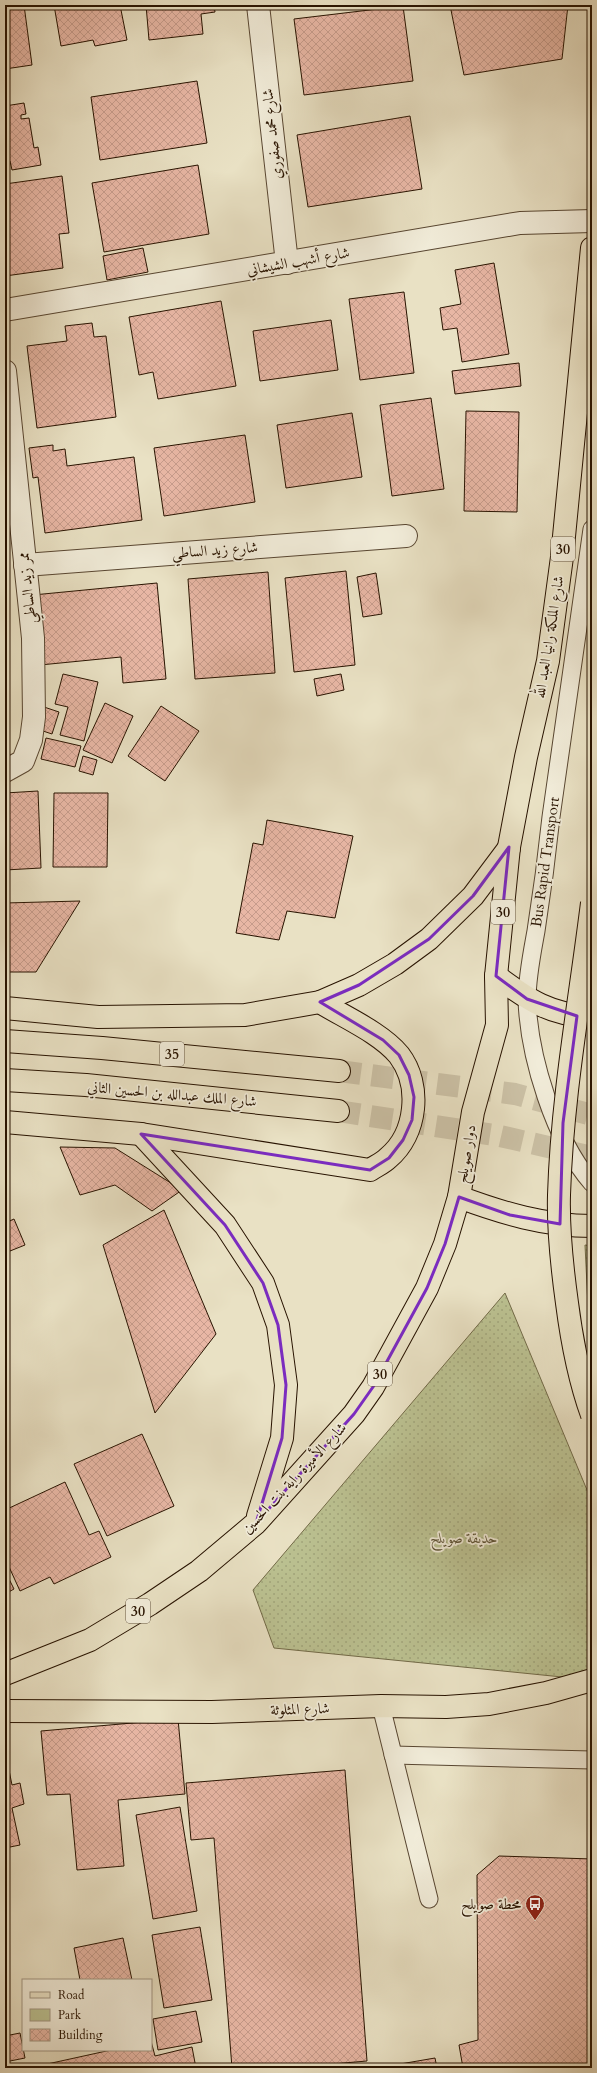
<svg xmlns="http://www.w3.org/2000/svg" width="597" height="2073" font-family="Cardo,Amiri,serif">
	<defs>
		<pattern id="green-dots" width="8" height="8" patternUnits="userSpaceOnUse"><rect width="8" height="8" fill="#bbc191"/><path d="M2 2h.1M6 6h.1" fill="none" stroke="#a1a57b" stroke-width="1.8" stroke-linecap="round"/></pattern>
		<pattern id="building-cross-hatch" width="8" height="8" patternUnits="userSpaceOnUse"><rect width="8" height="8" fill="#e8b7a5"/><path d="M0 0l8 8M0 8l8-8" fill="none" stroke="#c79c8c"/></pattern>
	</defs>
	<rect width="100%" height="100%" fill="#e9e1c4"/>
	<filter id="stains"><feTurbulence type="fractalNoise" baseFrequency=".005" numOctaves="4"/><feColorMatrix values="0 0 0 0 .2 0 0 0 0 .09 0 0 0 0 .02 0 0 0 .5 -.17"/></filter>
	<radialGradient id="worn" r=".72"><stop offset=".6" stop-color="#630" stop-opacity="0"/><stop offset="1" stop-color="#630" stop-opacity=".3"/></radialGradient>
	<g fill="url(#green-dots)" stroke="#726a48">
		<polygon points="585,1245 592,1246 592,1338 589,1326"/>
		<polygon points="505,1293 592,1502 592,1680 274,1648 253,1590"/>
	</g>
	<g fill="url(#building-cross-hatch)" stroke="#281300">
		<polygon points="5,5 24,5 32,65 5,69 5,47 7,47"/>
		<polygon points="54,5 120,5 127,40 95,46 93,40 61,46"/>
		<polygon points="146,5 214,5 215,12 201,14 203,34 149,40"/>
		<polygon points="450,5 568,5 562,59 464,75"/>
		<polygon points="403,6 413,81 304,95 294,19"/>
		<polygon points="197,81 207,143 100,160 91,97"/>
		<polygon points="24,103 26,114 21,115 21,119 29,118 34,148 38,147 41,165 12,170 10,161 5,162 5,106"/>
		<polygon points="410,116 422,189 308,207 297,135"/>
		<polygon points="198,165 209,234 104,252 92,183"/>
		<polygon points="62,176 69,233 59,234 63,268 5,276 5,184"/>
		<polygon points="143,248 148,272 107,280 103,256"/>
		<polygon points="494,263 509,354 462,362 457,328 443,330 440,308 461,304 455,270"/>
		<polygon points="404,292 414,373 360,380 349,299"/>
		<polygon points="221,301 236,386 158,399 153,372 139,375 129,317"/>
		<polygon points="331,320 338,370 260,381 253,331"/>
		<polygon points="92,323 94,337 106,336 116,417 37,428 27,346 67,341 65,326"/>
		<polygon points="519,363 521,386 455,394 452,371"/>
		<polygon points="431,398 444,489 392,496 380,405"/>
		<polygon points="466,411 519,412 517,512 464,511"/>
		<polygon points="352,413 362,477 286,488 277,425"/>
		<polygon points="245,435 255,502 164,516 154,448"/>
		<polygon points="53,445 53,451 65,449 67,466 134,457 142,520 45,533 38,477 33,478 29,448"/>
		<polygon points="346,571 355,665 294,672 285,578"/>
		<polygon points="268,572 275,673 195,679 188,579"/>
		<polygon points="376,573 382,614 363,617 357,577"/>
		<polygon points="157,583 166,679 123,683 121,657 40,665 33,595"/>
		<polygon points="63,674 98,682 84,741 60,735 68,707 55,704"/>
		<polygon points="341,674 344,690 317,696 314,679"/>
		<polygon points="105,703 133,716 112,763 83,750"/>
		<polygon points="161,706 199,731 165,781 128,756"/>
		<polygon points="44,707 59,712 52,734 37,729"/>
		<polygon points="46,738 81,746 75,767 41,759"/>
		<polygon points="83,756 97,760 93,775 79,771"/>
		<polygon points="38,791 41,868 5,870 5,793"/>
		<polygon points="54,793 108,793 107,867 53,867"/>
		<polygon points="267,820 353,836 335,918 287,911 279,940 236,933 253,843 263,845"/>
		<polygon points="80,901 36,972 5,972 5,903"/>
		<polygon points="60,1147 115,1148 182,1190 152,1211 115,1185 80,1195"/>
		<polygon points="164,1210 216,1334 155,1413 103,1245"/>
		<polygon points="14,1219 25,1245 5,1253 5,1223"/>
		<polygon points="142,1434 174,1506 107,1536 74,1464"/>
		<polygon points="65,1482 89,1535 99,1531 111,1557 54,1584 50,1577 20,1591 5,1558 5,1510"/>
		<polygon points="5,1571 14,1589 5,1594"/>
		<polygon points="178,1719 185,1794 118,1800 124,1866 77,1870 70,1794 47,1795 41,1731"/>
		<polygon points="5,1750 12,1785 20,1783 24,1804 12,1808 20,1845 5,1848"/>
		<polygon points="345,1770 367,2061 286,2068 232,2068 214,1838 191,1840 186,1783"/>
		<polygon points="180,1807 197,1911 153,1919 136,1815"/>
		<polygon points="499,1856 592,1859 592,2068 463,2068 459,2045 478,2040 477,1875"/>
		<polygon points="200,1927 212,2000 164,2008 152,1935"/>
		<polygon points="123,1938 132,1980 80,1980 74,1948"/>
		<polygon points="196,2011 202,2042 158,2050 153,2019"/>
		<polygon points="20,2033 25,2058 5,2062 5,2036"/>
		<polygon points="151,2041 155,2056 192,2047 196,2068 29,2068 111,2050 151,2050"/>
		<polygon points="435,2058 437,2068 377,2068"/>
	</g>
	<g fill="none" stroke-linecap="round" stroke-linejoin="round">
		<g stroke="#ccc2a7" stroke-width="22" stroke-dasharray="22 11" stroke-linecap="butt">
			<polyline points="339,1071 515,1094 592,1115"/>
			<polyline points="338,1111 500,1136 592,1157"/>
		</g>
		<defs>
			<g id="lane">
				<path d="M 592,529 L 551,817 C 547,855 542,893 536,931 C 532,953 527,977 527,1000 C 529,1056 554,1140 592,1183"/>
				<polyline points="381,1706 429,1899"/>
				<polyline points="393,1755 592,1760"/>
			</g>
			<g id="street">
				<polyline points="258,5 287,263"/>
				<polyline points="5,310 520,223 592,221"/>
				<polyline points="5,371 33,638 34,717 31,740 23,761 5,771"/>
				<polyline points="25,565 406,536"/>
			</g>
			<g id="primary">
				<path d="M 592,248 L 562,557 L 548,661 L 526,757 L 509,847 L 496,976 L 497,1025 L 473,1112 L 459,1197 C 502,1213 545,1226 592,1226"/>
				<path d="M 496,976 C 531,1002 548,1013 592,1018"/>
				<polyline points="5,1008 98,1017 245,1015 320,1002 359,985 395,964 429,939 473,896 509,848"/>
				<path d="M 5,1122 L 141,1134 L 370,1170 C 376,1166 383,1163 388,1158 C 417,1134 422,1085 399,1055 C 381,1033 344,1017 320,1002"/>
				<polyline points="141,1134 225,1225 263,1283 278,1325 286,1385 282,1438 258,1516"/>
				<polyline points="5,1674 90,1640 150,1604 199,1571 256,1523 354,1414 373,1387 427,1288 445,1244 459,1197"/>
				<polyline points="5,1711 212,1712 381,1706 446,1707 489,1704 546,1693 592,1680"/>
			</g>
			<g id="highway">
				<polyline points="5,1041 102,1048 339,1071"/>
				<polyline points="5,1080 86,1085 338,1111"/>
			</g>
		</defs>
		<use href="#lane" stroke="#584631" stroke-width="19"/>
		<use href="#street" stroke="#584631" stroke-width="24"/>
		<use href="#primary" stroke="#281300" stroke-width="24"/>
		<use href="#highway" stroke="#281300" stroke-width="24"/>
		<use href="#lane" stroke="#f1ecd9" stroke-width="17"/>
		<use href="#street" stroke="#f1ecd9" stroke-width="22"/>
		<use href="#primary" stroke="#e9e1c4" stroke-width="22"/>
		<use href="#highway" stroke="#e9e1c4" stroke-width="22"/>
		<defs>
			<path id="primary-bridge" d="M 592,903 C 580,1000 562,1097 559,1195 C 558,1231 562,1267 567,1303 C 572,1342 579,1379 592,1415"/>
		</defs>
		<use href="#primary-bridge" stroke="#281300" stroke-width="24" stroke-linecap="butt"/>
		<use href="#primary-bridge" stroke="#e9e1c4" stroke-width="22"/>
	</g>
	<path fill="none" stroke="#7b2cbf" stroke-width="3" stroke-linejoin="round" d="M 509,847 L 496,976 L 527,999 L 577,1016 L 563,1123 L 560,1224 L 510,1215 L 459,1197 L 445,1244 L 427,1288 L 373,1387 L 354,1414 L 256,1523 L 282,1438 L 286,1385 L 278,1325 L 263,1283 L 225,1225 L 141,1134 L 370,1170 L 389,1158 L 403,1140 L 412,1120 L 414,1097 L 409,1075 L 399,1055 L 383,1040 L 320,1002 L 359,985 L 429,939 L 473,896 Z"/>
	<defs>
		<symbol id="bus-pin" viewBox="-11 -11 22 30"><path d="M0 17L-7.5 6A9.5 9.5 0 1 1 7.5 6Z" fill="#8f2418" stroke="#f1ecd9"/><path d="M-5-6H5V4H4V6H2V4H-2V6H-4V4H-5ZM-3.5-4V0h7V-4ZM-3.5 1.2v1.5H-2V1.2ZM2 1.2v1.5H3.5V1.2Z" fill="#fff"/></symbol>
	</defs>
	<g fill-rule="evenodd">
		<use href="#bus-pin" x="524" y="1893" width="22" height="30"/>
	</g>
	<g text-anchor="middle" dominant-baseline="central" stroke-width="3.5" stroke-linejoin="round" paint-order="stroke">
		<g fill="#f1ecd9" stroke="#645441" stroke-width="1">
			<rect x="551" y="537" width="24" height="24" rx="3"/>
			<rect x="491" y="900" width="24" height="24" rx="3"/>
			<rect x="160" y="1042" width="24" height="24" rx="3"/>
			<rect x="368" y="1362" width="24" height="24" rx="3"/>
			<rect x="126" y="1599" width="24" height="24" rx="3"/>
		</g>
		<g font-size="14" font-weight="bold" fill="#281300">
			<text x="563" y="549">30</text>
			<text x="503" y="912">30</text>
			<text x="172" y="1054">35</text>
			<text x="380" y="1374">30</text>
			<text x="138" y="1611">30</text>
		</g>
		<g font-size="15" fill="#281300" stroke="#f1ecd9">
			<text transform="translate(272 134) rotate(-96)">شارع محمد صفوري</text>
			<text transform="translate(298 261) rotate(-10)">شارع أشهب الشيشاني</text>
			<text transform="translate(215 550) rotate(-4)">شارع زيد الساطي</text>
			<text transform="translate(27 588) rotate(-96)">ممر زيد الساطي</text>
			<text transform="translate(549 637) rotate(-81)">شارع الملكة رانيا العبد الله</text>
			<text transform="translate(545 862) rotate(-82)">Bus Rapid Transport</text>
			<text transform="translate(172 1094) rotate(5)">شارع الملك عبدالله بن الحسين الثاني</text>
			<text transform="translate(466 1154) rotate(-81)">دوار صويلح</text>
			<text transform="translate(294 1478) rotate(-47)">شارع الأميرة راية بنت الحسين</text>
			<text transform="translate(300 1709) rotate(-2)">شارع المثلوثة</text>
		</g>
		<g font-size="15" font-style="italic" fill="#5b5033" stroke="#f1ecd9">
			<text x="464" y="1538">حديقة صويلح</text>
		</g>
		<g font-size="15" fill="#281300" stroke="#f1ecd9" text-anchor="end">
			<text x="521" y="1904">محطة صويلح</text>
		</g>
	</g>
	<rect width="597" height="2073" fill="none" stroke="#e9e1c4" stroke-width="20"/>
	<rect x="6" y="6" width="585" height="2061" fill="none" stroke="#281300" stroke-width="2"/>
	<rect x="10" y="10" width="577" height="2053" fill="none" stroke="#281300"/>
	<rect x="22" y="1979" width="130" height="72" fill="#f1ecd9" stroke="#a19582"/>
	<rect x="30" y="1992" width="20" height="6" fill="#e9e1c4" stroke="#a19582"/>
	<text x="58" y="1999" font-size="12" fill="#281300">Road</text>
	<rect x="30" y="2009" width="20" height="12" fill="#bbc191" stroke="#a19582"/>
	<text x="58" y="2019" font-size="12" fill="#281300">Park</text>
	<rect x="30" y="2029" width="20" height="12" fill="url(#building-cross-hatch)" stroke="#a19582"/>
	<text x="58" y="2039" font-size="12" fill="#281300">Building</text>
	<rect width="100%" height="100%" filter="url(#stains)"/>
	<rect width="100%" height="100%" fill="url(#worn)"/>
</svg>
